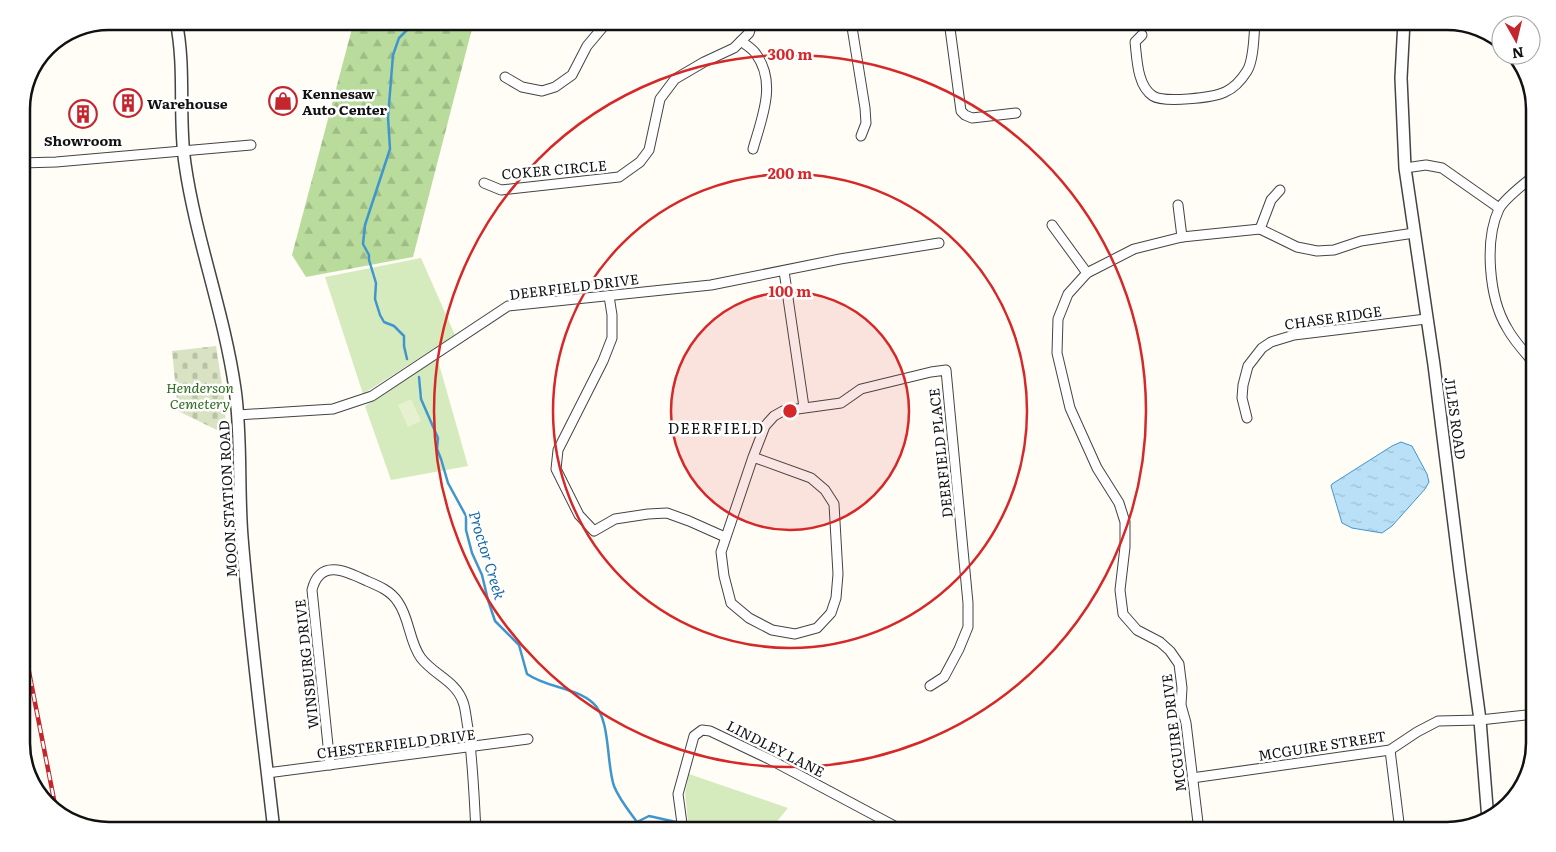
<svg xmlns="http://www.w3.org/2000/svg" width="1556" height="852" font-family="Literata,serif">
	<defs>
		<pattern id="forest-firs" width="22" height="20" patternUnits="userSpaceOnUse" patternTransform="scale(1.25)"><rect width="22" height="20" fill="#b9dc9c"/><path d="M5 1l3.5 6h-7zM16 11l3.5 6h-7z" fill="#9ebc85"/></pattern>
		<pattern id="cemetery-stones" width="16" height="16" patternUnits="userSpaceOnUse" patternTransform="scale(1.25)"><rect width="16" height="16" fill="#d9e3c4"/><path d="M2 7V4a2 2 0 0 1 4 0v3zM10 15v-3a2 2 0 0 1 4 0v3z" fill="#b9c2a7"/></pattern>
		<pattern id="water-ripples" width="26" height="14" patternUnits="userSpaceOnUse" patternTransform="scale(1.25)"><rect width="26" height="14" fill="#b9e0f7"/><path d="M2 4q2-2 4 0t4 0M15 11q2-2 4 0t4 0" fill="none" stroke="#9ebfd3"/></pattern>
	</defs>
	<rect width="100%" height="100%" fill="#fffdf5"/>
	<g fill="#d5ebbd">
		<polygon points="421,258 455,335 363,394 325,277"/>
		<polygon points="437,357 468,466 391,480 365,406"/>
		<polygon points="689,774 788,808 769,831 689,831 685,793"/>
	</g>
	<polygon fill="url(#forest-firs)" points="354,21 474,21 413,257 306,277 292,255"/>
	<polygon fill="url(#cemetery-stones)" points="216,346 224,397 227,435 178,411 172,351"/>
	<polygon fill="#e6f2cf" points="411,399 421,421 408,427 398,405"/>
	<polygon fill="url(#water-ripples)" stroke="#3f96cf" points="1401,442 1412,446 1427,474 1429,482 1425,489 1392,526 1382,533 1352,528 1342,523 1331,486 1332,484 1392,446"/>
	<g fill="none" stroke-linecap="round" stroke-linejoin="round">
		<g stroke="#3f96cf" stroke-width="2.5">
			<polyline points="407,359 404,346 404,336 394,326 384,322 380,315 375,299 376,283 369,260 369,255 363,244 365,225 390,149 388,117 393,55 399,38 416,21"/>
			<path d="M 419,377 L 421,399 L 438,438 L 437,449 L 441,459 L 448,483 L 466,516 L 466,530 L 472,553 L 482,575 L 488,600 L 495,621 L 519,645 L 527,674 C 547,688 575,687 593,703 C 611,719 606,763 614,786 C 619,799 629,811 637,822 L 649,816 L 676,822"/>
			<polyline points="689,826 702,831"/>
		</g>
		<defs>
			<g id="minor">
				<polyline points="851,21 865,108 866,123 861,136"/>
				<polyline points="949,21 961,111 965,115 972,118 1016,113"/>
				<path d="M 1142,35 L 1135,42 C 1137,58 1137,86 1153,96 C 1164,103 1213,98 1225,92 C 1234,88 1242,79 1247,71 C 1254,60 1254,34 1255,21"/>
				<path d="M 741,41 C 746,45 753,49 756,54 C 777,83 762,117 753,149"/>
				<polyline points="505,77 522,87 542,91 555,87 572,75 587,46 608,21"/>
				<polyline points="21,163 56,162 251,145"/>
				<polyline points="1405,168 1426,165 1442,168 1499,208"/>
				<path d="M 1535,175 C 1524,184 1505,198 1499,209 C 1484,241 1489,298 1507,328 C 1514,341 1525,353 1535,364"/>
				<polyline points="484,183 501,190 619,177 640,162 649,150 660,99 675,79 704,62 734,48 749,33 753,21"/>
				<polyline points="1178,205 1182,237"/>
				<polyline points="1052,225 1087,273"/>
				<polyline points="1260,229 1271,200 1280,190"/>
				<polyline points="784,271 804,407"/>
				<polyline points="609,296 612,315 612,338 603,361 558,450 556,469 579,515 594,531 615,519 648,514 667,513 689,521 725,537"/>
				<polyline points="238,415 333,409 372,396 508,306 711,285 840,259 939,243"/>
				<polyline points="1247,418 1242,398 1243,385 1248,366 1262,348 1271,342 1294,335 1426,319"/>
				<polyline points="753,457 811,478 825,490 834,504 838,574 836,598 831,613 817,628 795,634 772,630 749,618 731,603 724,576 721,552 753,457 765,426 774,416 783,411 841,403 861,389 931,372 946,370 968,603 968,627 959,649 944,677 930,686"/>
				<polyline points="1535,609 1532,617 1535,636"/>
				<polyline points="1390,750 1400,831"/>
				<path d="M 330,765 L 312,590 C 320,558 346,571 367,581 C 379,586 391,591 398,602 C 410,619 409,642 421,658 C 434,675 456,681 463,702 C 466,710 466,719 468,728 C 473,762 474,796 476,831"/>
				<polyline points="267,773 528,739"/>
				<polyline points="1192,778 1390,750 1417,732 1438,721 1480,720 1535,714"/>
				<polyline points="683,831 678,794 694,736 702,730 710,731 769,759 904,831"/>
				<polyline points="1199,831 1186,723 1181,705 1182,688 1179,664 1170,651 1160,642 1137,630 1123,614 1120,590 1125,547 1125,522 1119,503 1097,468 1070,408 1057,353 1058,319 1068,294 1087,273 1134,249 1182,237 1260,229 1297,247 1317,251 1334,250 1361,241 1414,233"/>
			</g>
			<g id="tertiary">
				<path d="M 176,21 C 186,69 178,117 185,164 C 196,240 224,312 235,389 C 242,438 238,488 242,537 C 250,635 263,733 274,831"/>
				<polyline points="1404,21 1401,78 1405,168 1434,365 1460,572 1480,720 1488,820"/>
			</g>
		</defs>
		<use href="#minor" stroke="#444" stroke-width="11"/>
		<use href="#tertiary" stroke="#444" stroke-width="14"/>
		<use href="#minor" stroke="#fff" stroke-width="9"/>
		<use href="#tertiary" stroke="#fff" stroke-width="11"/>
		<defs>
			<polyline id="rail" points="21,631 56,810"/>
		</defs>
		<use href="#rail" stroke="#c4262e" stroke-width="4.5"/>
		<use href="#rail" stroke="#fff" stroke-width="2.5" stroke-dasharray="8" stroke-linecap="butt"/>
	</g>
	<circle cx="790" cy="411" r="119" fill="#d62828" fill-opacity=".12"/>
	<g fill="none" stroke="#d62828" stroke-width="2.5">
		<circle cx="790" cy="411" r="119"/>
		<circle cx="790" cy="411" r="237"/>
		<circle cx="790" cy="411" r="356"/>
	</g>
	<defs>
		<symbol id="shop-ring" viewBox="-11 -11 22 22"><circle r="9.5" fill="#fff" stroke="#c4262e" stroke-width="1.5"/><path d="M-5-2.5h2.3a2.7 3.5 0 0 1 5.4 0H5L5.5 6h-11ZM-1.5-2.5h3a1.5 2.3 0 0 0-3 0Z" fill="#c4262e"/></symbol>
		<symbol id="building-ring" viewBox="-11 -11 22 22"><circle r="9.5" fill="#fff" stroke="#c4262e" stroke-width="1.5"/><path d="M-4-6H4V6H1V3H-1V6H-4ZM-2.5-4.3h1.7v1.8h-1.7ZM.8-4.3h1.7v1.8H.8ZM-2.5-1h1.7V.8h-1.7ZM.8-1h1.7V.8H.8Z" fill="#c4262e"/></symbol>
	</defs>
	<g fill-rule="evenodd">
		<use href="#shop-ring" x="267" y="85" width="32" height="32"/>
		<use href="#building-ring" x="112" y="87" width="32" height="32"/>
		<use href="#building-ring" x="67" y="98" width="32" height="32"/>
	</g>
	<g text-anchor="middle" dominant-baseline="central" stroke-width="5" stroke-linejoin="round" paint-order="stroke">
		<g font-size="14" font-weight="bold" fill="#111" stroke="#fff" text-anchor="start">
			<text x="302" y="93">Kennesaw<tspan x="302" dy="16">Auto Center</tspan></text>
			<text x="147" y="103">Warehouse</text>
			<text x="83" y="140" text-anchor="middle">Showroom</text>
		</g>
		<g font-size="14" fill="#111" stroke="#fff">
			<text transform="translate(554 169) rotate(-5)">COKER CIRCLE</text>
			<text transform="translate(574 286) rotate(-7)">DEERFIELD DRIVE</text>
			<text transform="translate(1333 317) rotate(-8)">CHASE RIDGE</text>
			<text transform="translate(1456 418) rotate(82)">JILES ROAD</text>
			<text transform="translate(940 453) rotate(-96)">DEERFIELD PLACE</text>
			<text transform="translate(227 499) rotate(-93)">MOON STATION ROAD</text>
			<text transform="translate(306 664) rotate(-96)">WINSBURG DRIVE</text>
			<text transform="translate(1173 733) rotate(-97)">MCGUIRE DRIVE</text>
			<text transform="translate(396 743) rotate(-7)">CHESTERFIELD DRIVE</text>
			<text transform="translate(1322 745) rotate(-9)">MCGUIRE STREET</text>
			<text transform="translate(776 748) rotate(27)">LINDLEY LANE</text>
		</g>
		<g font-size="14" font-style="italic" fill="#2f6b1f" stroke="#fff">
			<text x="200" y="387">Henderson<tspan x="200" dy="16">Cemetery</tspan></text>
		</g>
		<g font-size="15" letter-spacing="1" fill="#111" stroke="#fff">
			<text x="716" y="427">DEERFIELD</text>
		</g>
		<g font-size="15" font-style="italic" fill="#1768a6" stroke="#fff">
			<text transform="translate(488 555) rotate(73)">Proctor Creek</text>
		</g>
	</g>
	<path d="M0 0H1556V852H0ZM109 30H1447A79 79 0 0 1 1526 109V743A79 79 0 0 1 1447 822H109A79 79 0 0 1 30 743V109A79 79 0 0 1 109 30Z" fill="#fff" fill-rule="evenodd"/>
	<path fill="none" stroke="#111" stroke-width="2.5" d="M109 30H1447A79 79 0 0 1 1526 109V743A79 79 0 0 1 1447 822H109A79 79 0 0 1 30 743V109A79 79 0 0 1 109 30Z"/>
	<circle cx="790" cy="411" r="8" fill="#d62828" stroke="#fff" stroke-width="2.5"/>
	<g font-size="15" text-anchor="middle" font-weight="bold" fill="#d62828" stroke="#fff" stroke-width="5" stroke-linejoin="round" paint-order="stroke">
		<text x="790" y="60">300 m</text>
		<text x="790" y="179">200 m</text>
		<text x="790" y="297">100 m</text>
	</g>
	<g transform="translate(1516 40) rotate(172)"><circle r="24" fill="#ffffff" stroke="#a0a0a0"/>
	<path d="M0-4L9 19L0 12L-9 19Z" fill="#c4262e"/>
	<text y="-8" font-size="14" font-weight="bold" text-anchor="middle" fill="#111111">N</text>
	</g>
</svg>
